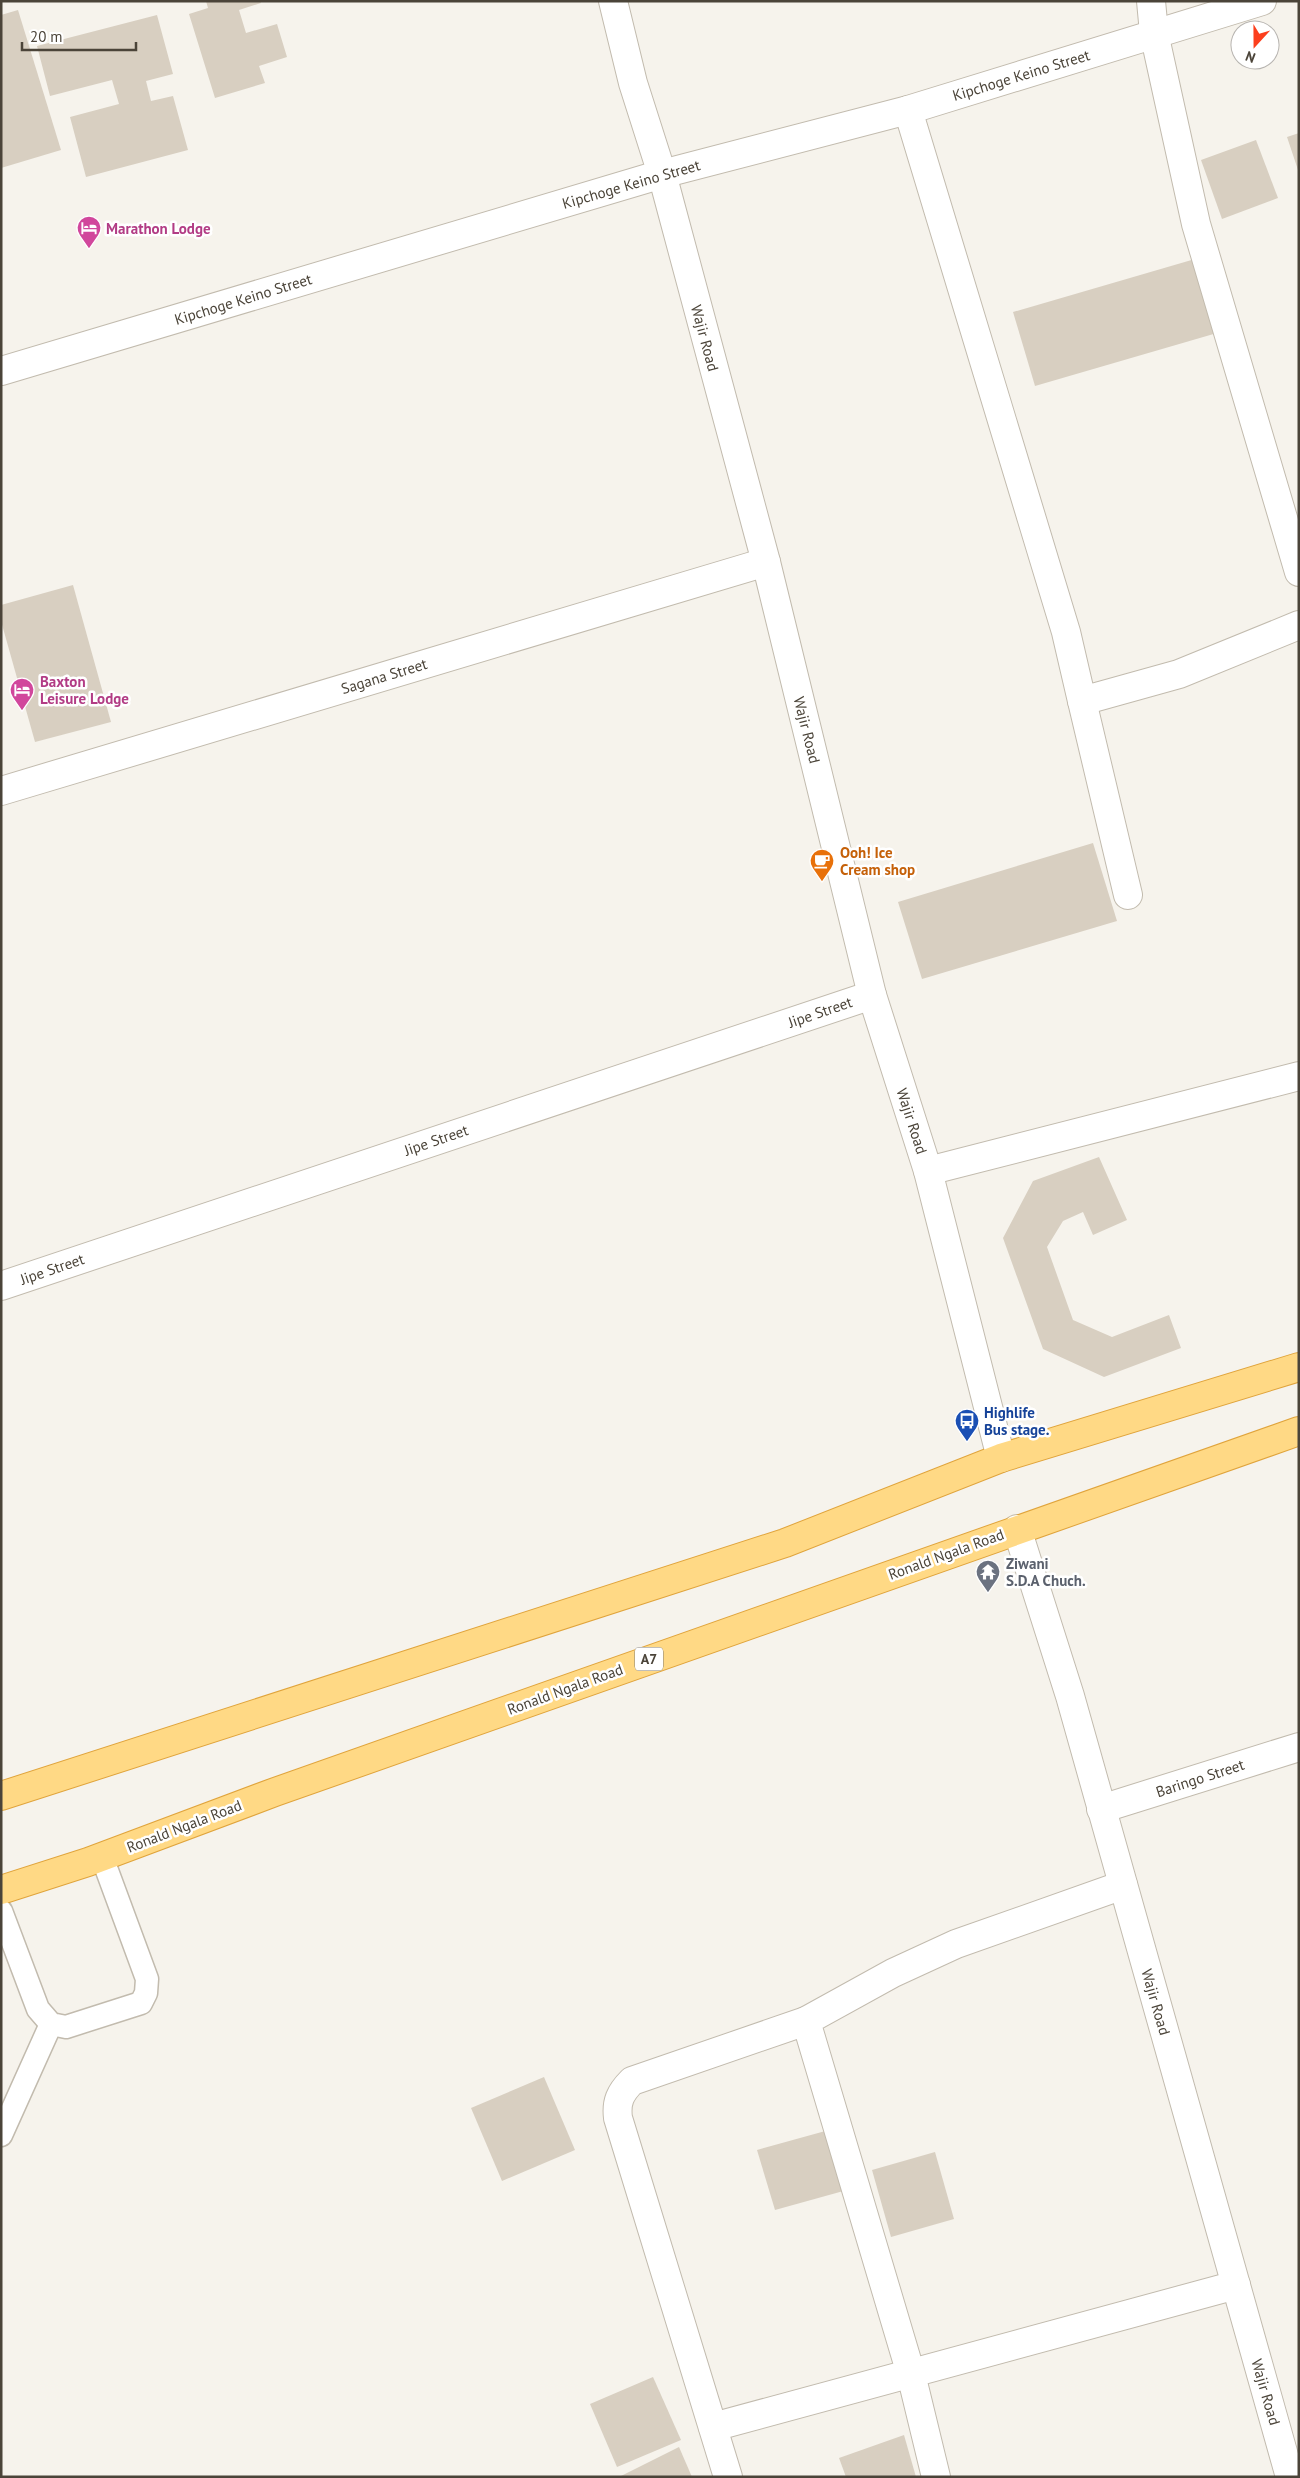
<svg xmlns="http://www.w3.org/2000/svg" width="1300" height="2478" font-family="'PT Sans',sans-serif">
	<rect width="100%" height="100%" fill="#f6f3ec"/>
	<g fill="#d8cfc1">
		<polygon points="206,1 260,1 261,3 239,10 246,33 277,24 287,57 259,66 265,83 215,98 189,14 208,8"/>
		<polygon points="18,10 61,150 1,168 1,15"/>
		<polygon points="157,15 173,74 146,81 151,101 173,96 188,150 86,177 70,117 119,104 112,80 50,96 37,46"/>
		<polygon points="1299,133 1299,170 1298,170 1287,137"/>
		<polygon points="1256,140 1278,198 1222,219 1201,160"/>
		<polygon points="1195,259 1217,333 1035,386 1013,312"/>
		<polygon points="73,585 111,722 35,742 1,621 1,605"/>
		<polygon points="1093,843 1117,921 922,979 898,902"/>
		<polygon points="1099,1157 1127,1220 1093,1235 1083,1212 1063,1221 1047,1247 1073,1320 1112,1337 1169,1315 1181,1348 1104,1377 1043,1349 1003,1238 1033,1181"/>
		<polygon points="544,2077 575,2150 502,2181 471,2108"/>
		<polygon points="829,2130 847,2190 775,2210 757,2150"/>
		<polygon points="935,2152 954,2219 891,2237 872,2170"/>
		<polygon points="653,2377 681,2440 617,2467 590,2404"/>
		<polygon points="904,2435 916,2477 846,2477 839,2458"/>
		<polygon points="679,2447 692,2477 619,2477"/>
	</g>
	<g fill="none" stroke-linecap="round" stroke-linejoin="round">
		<defs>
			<g id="service">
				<polyline points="1,1911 38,2009 51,2024 66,2027 141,2003 146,1993 147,1979 102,1857"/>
				<polyline points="1,2135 51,2024"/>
			</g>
			<g id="minor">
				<polyline points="1151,1 1154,33 1196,224 1299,572"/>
				<polyline points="908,110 1066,632 1082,701 1179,674 1299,625"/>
				<polyline points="1,371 662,174 908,110 1262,1"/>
				<polyline points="1082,701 1128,895"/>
				<polyline points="1,791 766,562"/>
				<polyline points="928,1171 1299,1076"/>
				<polyline points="1,1286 872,995"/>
				<polyline points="1101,1809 1299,1747"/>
				<polyline points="713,2427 1236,2285"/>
				<path d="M 728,2477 L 618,2118 C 616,2102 620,2093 632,2081 L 806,2021"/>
				<polyline points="936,2477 911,2374 806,2021 893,1973 956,1944 1123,1885"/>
			</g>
			<g id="tertiary">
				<polyline points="613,1 633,83 662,174 766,562 872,995 928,1171 1001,1458"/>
				<polyline points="1017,1529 1070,1696 1290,2477"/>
			</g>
			<g id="trunk">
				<polyline points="1,1796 785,1543 1001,1458 1299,1367"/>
				<polyline points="1,1890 88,1862 275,1792 1299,1431"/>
			</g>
		</defs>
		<use href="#service" stroke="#c2bbae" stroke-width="25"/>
		<use href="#minor" stroke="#c2bbae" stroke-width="30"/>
		<use href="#tertiary" stroke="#c2bbae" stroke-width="30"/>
		<use href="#trunk" stroke="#e0a43c" stroke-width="30"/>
		<use href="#service" stroke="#fff" stroke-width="22"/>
		<use href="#minor" stroke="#fff" stroke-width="28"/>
		<use href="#tertiary" stroke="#fff" stroke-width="28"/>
		<use href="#trunk" stroke="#ffd985" stroke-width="28"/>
	</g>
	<defs>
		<symbol id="hotel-pin" viewBox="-11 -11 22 30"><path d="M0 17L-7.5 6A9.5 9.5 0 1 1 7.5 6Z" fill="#d1479c" stroke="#fff"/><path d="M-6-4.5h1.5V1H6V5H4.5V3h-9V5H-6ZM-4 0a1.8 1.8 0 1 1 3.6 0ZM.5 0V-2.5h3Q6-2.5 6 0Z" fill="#fff"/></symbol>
		<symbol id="cafe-pin" viewBox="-11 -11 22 30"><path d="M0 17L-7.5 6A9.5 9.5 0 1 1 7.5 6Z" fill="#e8710a" stroke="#fff"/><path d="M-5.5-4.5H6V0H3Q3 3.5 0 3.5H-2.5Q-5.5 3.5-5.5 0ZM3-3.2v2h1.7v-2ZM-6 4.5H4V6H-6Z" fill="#fff"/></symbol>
		<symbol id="bus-pin" viewBox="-11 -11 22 30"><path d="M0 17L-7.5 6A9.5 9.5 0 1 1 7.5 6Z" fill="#1a4fb4" stroke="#fff"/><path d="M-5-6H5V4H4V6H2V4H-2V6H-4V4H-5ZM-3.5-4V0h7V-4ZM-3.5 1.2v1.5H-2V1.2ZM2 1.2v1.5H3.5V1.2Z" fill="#fff"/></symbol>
		<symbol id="temple-pin" viewBox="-11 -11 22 30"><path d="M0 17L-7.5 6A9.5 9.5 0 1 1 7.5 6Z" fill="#6b7280" stroke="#fff"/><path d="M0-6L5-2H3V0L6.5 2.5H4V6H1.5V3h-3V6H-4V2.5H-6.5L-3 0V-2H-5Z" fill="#fff"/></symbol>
	</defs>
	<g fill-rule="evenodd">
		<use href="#hotel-pin" x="75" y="214" width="28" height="38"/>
		<use href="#hotel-pin" x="8" y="676" width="28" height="38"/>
		<use href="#cafe-pin" x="808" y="847" width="28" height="38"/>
		<use href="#bus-pin" x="953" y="1407" width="28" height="38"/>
		<use href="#temple-pin" x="974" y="1558" width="28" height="38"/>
	</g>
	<g text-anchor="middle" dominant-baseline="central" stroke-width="5" stroke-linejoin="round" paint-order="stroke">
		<rect fill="#fff" stroke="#817c74" stroke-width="1" x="635" y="1647.5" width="28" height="23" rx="4"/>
		<g font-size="14" font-weight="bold" fill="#4b4439">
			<text x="649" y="1659">A7</text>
		</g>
		<g font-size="15" fill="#4b4439" stroke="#fff">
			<text transform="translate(1021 75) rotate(-17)">Kipchoge Keino Street</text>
			<text transform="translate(631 184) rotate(-16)">Kipchoge Keino Street</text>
			<text transform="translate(243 299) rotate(-17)">Kipchoge Keino Street</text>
			<text transform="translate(705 338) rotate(75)">Wajir Road</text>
			<text transform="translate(384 676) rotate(-17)">Sagana Street</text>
			<text transform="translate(807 730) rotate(76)">Wajir Road</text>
			<text transform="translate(820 1012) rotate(-19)">Jipe Street</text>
			<text transform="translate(912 1121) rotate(72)">Wajir Road</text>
			<text transform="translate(436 1140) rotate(-19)">Jipe Street</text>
			<text transform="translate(52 1269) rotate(-19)">Jipe Street</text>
			<text transform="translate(946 1554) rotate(-20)">Ronald Ngala Road</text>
			<text transform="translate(565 1689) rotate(-20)">Ronald Ngala Road</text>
			<text transform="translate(1200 1778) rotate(-18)">Baringo Street</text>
			<text transform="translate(184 1826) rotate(-21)">Ronald Ngala Road</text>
			<text transform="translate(1156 2002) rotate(74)">Wajir Road</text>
			<text transform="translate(1266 2392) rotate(74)">Wajir Road</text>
		</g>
		<g font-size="15" font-weight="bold" fill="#b23c85" stroke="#fff" text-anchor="start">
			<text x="106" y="228">Marathon Lodge</text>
			<text x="40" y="681">Baxton<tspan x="40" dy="17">Leisure Lodge</tspan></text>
		</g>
		<g font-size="15" font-weight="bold" fill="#c56008" stroke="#fff" text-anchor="start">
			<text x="840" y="852">Ooh! Ice<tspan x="840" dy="17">Cream shop</tspan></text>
		</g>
		<g font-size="15" font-weight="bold" fill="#164399" stroke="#fff" text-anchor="start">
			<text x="984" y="1412">Highlife<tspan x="984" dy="17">Bus stage.</tspan></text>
		</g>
		<g font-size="15" font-weight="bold" fill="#5b616d" stroke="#fff" text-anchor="start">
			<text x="1006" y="1563">Ziwani<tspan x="1006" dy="17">S.D.A Chuch.</tspan></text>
		</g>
	</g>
	<rect width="1300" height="2478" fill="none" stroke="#4b4439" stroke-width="5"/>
	<g transform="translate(1255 45) rotate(201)"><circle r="24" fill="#ffffff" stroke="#b7b4b0"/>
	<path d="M0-4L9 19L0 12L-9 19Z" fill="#fc3f1d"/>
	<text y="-8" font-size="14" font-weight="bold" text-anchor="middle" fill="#4b4439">N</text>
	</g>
	<path d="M22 42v8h114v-8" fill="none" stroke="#4b4439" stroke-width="2.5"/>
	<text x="30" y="42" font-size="15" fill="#4b4439" stroke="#ffffff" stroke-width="4" paint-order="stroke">20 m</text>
</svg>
